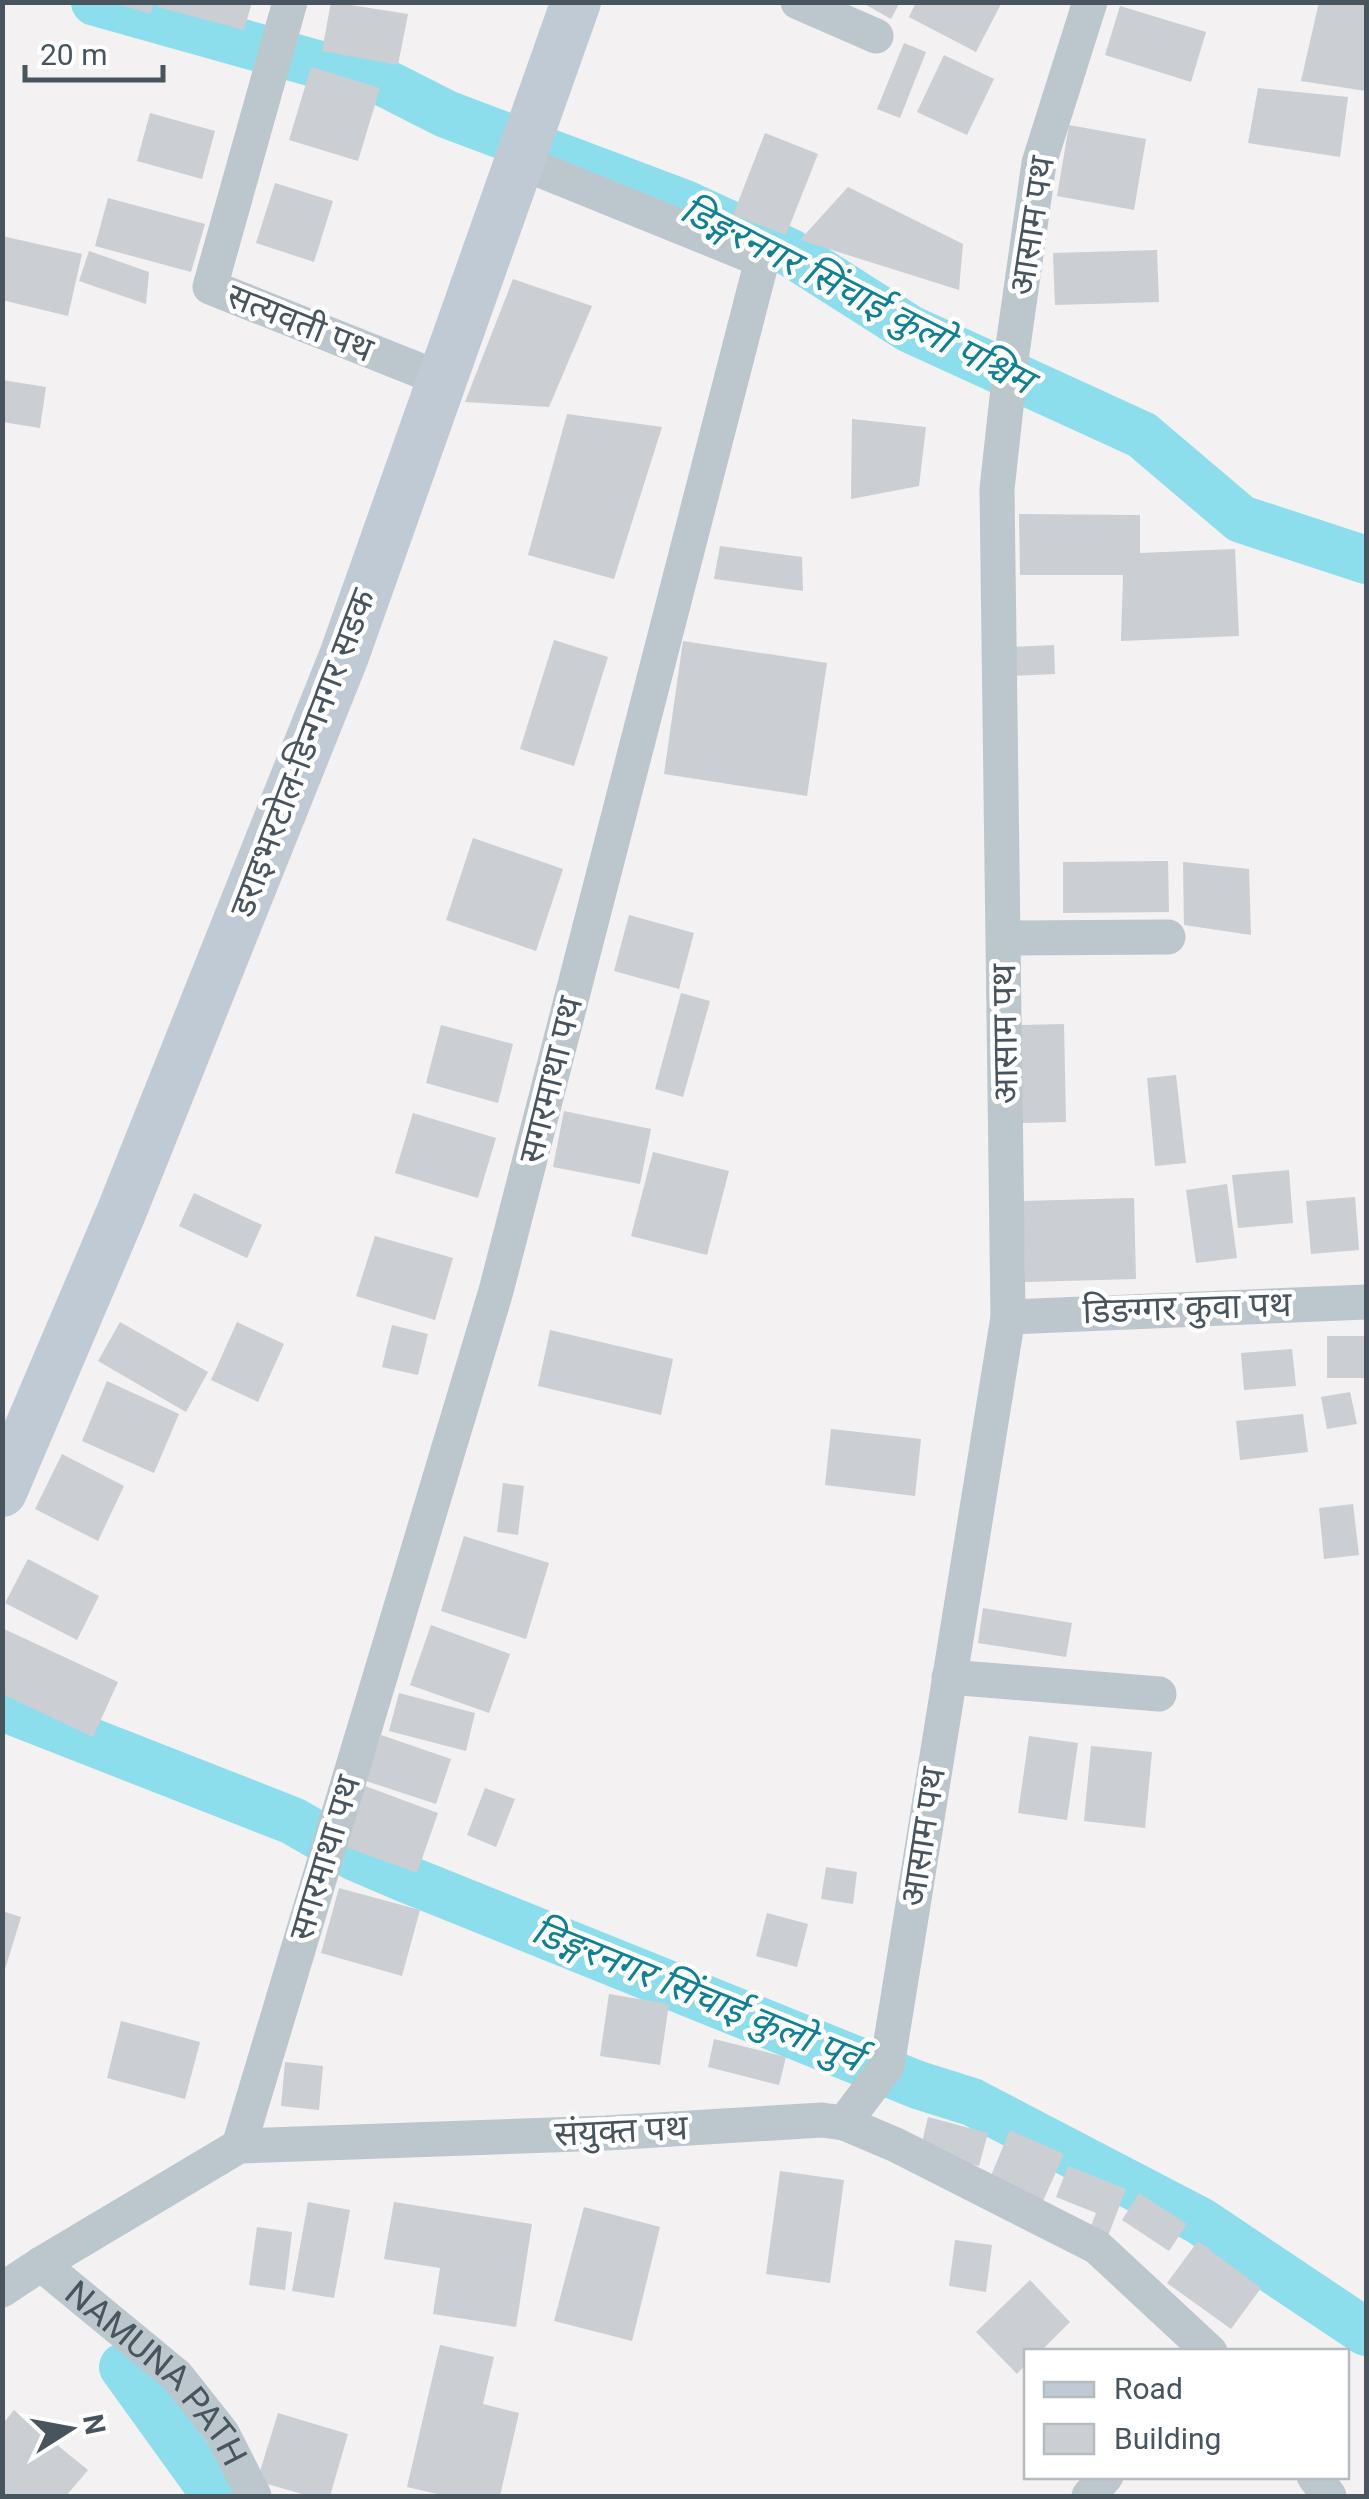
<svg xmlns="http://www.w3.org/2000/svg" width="1369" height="2499" font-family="Roboto,'Noto Sans Devanagari',sans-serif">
	<rect width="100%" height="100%" fill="#f3f1f1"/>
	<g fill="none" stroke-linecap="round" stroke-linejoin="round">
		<g stroke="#8ddeed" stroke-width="48">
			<polyline points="95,2 385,83 446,114 685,204 789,252 910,329 1142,435 1241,519 1366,560"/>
			<polyline points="2,1707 293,1821 355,1857 404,1878 918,2085 972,2102 1200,2221 1366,2332"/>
			<polyline points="123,2367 216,2496"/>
		</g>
	</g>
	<g fill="#cbced3">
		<polygon points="111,2 153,2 151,14"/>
		<polygon points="160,2 252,2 244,30 158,7"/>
		<polygon points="331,2 408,14 398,65 322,51"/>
		<polygon points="861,2 900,2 891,19"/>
		<polygon points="916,2 1002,2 976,52 909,17"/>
		<polygon points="1319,2 1366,5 1366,91 1301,81"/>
		<polygon points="1120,6 1206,32 1191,82 1105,55"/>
		<polygon points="904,43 926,52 900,118 877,109"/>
		<polygon points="944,55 994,79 967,135 917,112"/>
		<polygon points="311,67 380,88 358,161 289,140"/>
		<polygon points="1258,88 1348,97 1340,157 1248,143"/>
		<polygon points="150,113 215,131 202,179 137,161"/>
		<polygon points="1069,125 1146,139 1134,210 1057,196"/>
		<polygon points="765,133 818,154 786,235 733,215"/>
		<polygon points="275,183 333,201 314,262 256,243"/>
		<polygon points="848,187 963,244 959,290 800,240"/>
		<polygon points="108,198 205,224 191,272 95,246"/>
		<polygon points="2,236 82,254 68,316 2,300"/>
		<polygon points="1157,250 1159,302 1055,305 1053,253"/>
		<polygon points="89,251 149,272 146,304 79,281"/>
		<polygon points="513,279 592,306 549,407 465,402"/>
		<polygon points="2,380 46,387 40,428 2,422"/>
		<polygon points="567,414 662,427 614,579 528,555"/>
		<polygon points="852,419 926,427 919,486 851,499"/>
		<polygon points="1019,514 1140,515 1140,553 1235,549 1239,636 1121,641 1123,575 1020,575"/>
		<polygon points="720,546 802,557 803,591 714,579"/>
		<polygon points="554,640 608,657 574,766 520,749"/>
		<polygon points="683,641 827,663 807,796 664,774"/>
		<polygon points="1054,645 1055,674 1010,676 1009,647"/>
		<polygon points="473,838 563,869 536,951 446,920"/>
		<polygon points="1168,861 1169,912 1063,913 1063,862"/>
		<polygon points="1183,862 1249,869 1251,935 1184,925"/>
		<polygon points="629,915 694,933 679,989 614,971"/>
		<polygon points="681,993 710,1001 683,1097 655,1089"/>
		<polygon points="1064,1024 1066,1122 1022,1123 1020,1025"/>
		<polygon points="441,1025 513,1044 498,1103 426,1083"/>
		<polygon points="1176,1075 1186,1163 1155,1166 1147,1078"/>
		<polygon points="564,1111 651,1129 640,1184 553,1167"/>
		<polygon points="413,1113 496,1138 478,1198 395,1173"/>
		<polygon points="653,1152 729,1171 707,1255 631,1236"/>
		<polygon points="1289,1170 1293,1223 1238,1228 1232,1175"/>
		<polygon points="1227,1184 1237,1258 1196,1263 1186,1190"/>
		<polygon points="194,1193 262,1225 247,1258 179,1226"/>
		<polygon points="1355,1197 1359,1250 1311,1254 1306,1201"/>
		<polygon points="1134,1198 1136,1279 1025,1282 1023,1201"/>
		<polygon points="375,1236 453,1258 435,1320 356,1296"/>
		<polygon points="120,1322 208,1372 186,1412 98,1361"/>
		<polygon points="237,1322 284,1344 258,1402 211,1380"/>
		<polygon points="392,1325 428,1334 418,1375 382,1367"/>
		<polygon points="550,1330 673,1359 661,1415 538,1386"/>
		<rect x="1327" y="1336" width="39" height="42"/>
		<polygon points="1292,1349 1296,1386 1244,1390 1241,1353"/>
		<polygon points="107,1381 179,1414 154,1473 82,1441"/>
		<polygon points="1350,1392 1357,1424 1327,1429 1321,1397"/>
		<polygon points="1303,1414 1308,1452 1240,1460 1236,1421"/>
		<polygon points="831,1429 921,1439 915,1496 825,1485"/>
		<polygon points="62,1454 124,1486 98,1541 35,1509"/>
		<polygon points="503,1483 524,1486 518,1535 497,1532"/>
		<polygon points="1353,1504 1359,1555 1324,1559 1319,1508"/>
		<polygon points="464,1536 549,1563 526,1639 441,1611"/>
		<polygon points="28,1559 99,1596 77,1640 5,1603"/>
		<polygon points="983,1608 1072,1623 1066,1657 978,1643"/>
		<polygon points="431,1625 510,1654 489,1713 410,1685"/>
		<polygon points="2,1628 118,1682 93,1737 2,1694"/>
		<polygon points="399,1693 475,1713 466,1751 389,1731"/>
		<polygon points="381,1735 451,1759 436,1804 366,1781"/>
		<polygon points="1029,1736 1078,1743 1067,1820 1018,1813"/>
		<polygon points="1091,1746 1152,1752 1145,1828 1084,1821"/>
		<polygon points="365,1786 438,1813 417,1873 343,1846"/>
		<polygon points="485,1788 515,1799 496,1847 467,1835"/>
		<polygon points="826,1867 857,1872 853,1904 821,1899"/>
		<polygon points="339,1888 420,1910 402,1976 321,1953"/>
		<polygon points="2,1911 21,1917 3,1976 2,1976"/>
		<polygon points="767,1913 808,1924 797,1967 756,1956"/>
		<polygon points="609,1994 669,2004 660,2065 600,2056"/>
		<polygon points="121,2021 200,2042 185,2099 107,2078"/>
		<polygon points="714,2039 786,2057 779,2085 708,2067"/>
		<polygon points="285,2062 323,2066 319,2110 281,2106"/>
		<polygon points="928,2117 988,2133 979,2166 920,2151"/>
		<polygon points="1010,2130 1064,2154 1043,2201 990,2178"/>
		<polygon points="1068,2166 1126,2189 1108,2236 1090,2229 1096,2213 1056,2197"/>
		<polygon points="780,2171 844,2180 830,2283 766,2274"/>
		<polygon points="1139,2193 1187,2224 1169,2251 1122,2220"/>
		<polygon points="308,2202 350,2210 334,2298 292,2291"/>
		<polygon points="394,2202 532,2224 516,2327 433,2314 440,2268 384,2259"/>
		<polygon points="584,2207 660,2227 632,2341 554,2321"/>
		<polygon points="257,2227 292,2232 285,2290 249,2285"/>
		<polygon points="955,2240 992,2245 986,2292 949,2286"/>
		<polygon points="1198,2241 1261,2288 1231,2329 1167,2283"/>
		<polygon points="1030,2280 1070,2322 1040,2352 1026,2352 1026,2364 1017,2374 976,2332"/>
		<polygon points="440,2345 494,2357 483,2404 519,2413 500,2496 446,2496 407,2487"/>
		<polygon points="14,2410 88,2470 66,2496 2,2496 2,2425"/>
		<polygon points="278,2413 348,2434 330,2496 309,2496 257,2481"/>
	</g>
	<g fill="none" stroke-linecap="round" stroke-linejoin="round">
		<g stroke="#bcc6cd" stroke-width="35">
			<polyline points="290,2 210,287 441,379"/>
			<polyline points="798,2 876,36"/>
			<polyline points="1004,938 1168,937"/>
			<polyline points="1008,1317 1366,1302"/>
			<polyline points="949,1677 1159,1694"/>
			<polyline points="844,2123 887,2066 1008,1317 997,489 1012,353 1039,163 1090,2"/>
			<polyline points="239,2146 496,1291 762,260 518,161"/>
			<path id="s1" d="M 41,2264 L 177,2376 L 222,2433 L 254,2496"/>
			<polyline points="2,2290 41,2264 239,2146 607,2133 822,2120 844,2123 896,2145 1097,2247 1210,2352"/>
			<polyline points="1314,2476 1329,2496"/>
			<polyline points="1089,2496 1106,2476"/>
		</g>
		<polyline stroke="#bfcad4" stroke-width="50" points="2,1492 121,1213 344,656 576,2"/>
	</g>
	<g text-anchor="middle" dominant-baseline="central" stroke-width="9" stroke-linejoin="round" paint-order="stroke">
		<g font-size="35" fill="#48555e" stroke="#fff">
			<text transform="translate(1032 226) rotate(-81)">आसाम पथ</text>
			<text transform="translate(300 323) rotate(22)">सत्यवती पथ</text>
			<text transform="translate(303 753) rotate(-69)">डराइभरटोल-डिन्गनगर सडक</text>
			<text transform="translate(1005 1034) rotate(-91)">आसाम पथ</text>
			<text transform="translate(551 1080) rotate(-76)">सगरमाथा पथ</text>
			<text transform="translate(1187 1308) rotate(-2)">डिङग्गर कुवा पथ</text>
			<text transform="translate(923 1837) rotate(-81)">आसाम पथ</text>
			<text transform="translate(325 1858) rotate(-73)">सगरमाथा पथ</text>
			<text transform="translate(621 2131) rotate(-3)">संयुक्त पथ</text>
			<text stroke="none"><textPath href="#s1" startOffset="160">NAMUNA PATH</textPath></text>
		</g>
		<g font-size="38" font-style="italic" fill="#0d8196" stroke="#fff">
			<text transform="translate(857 295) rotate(27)">डिङ्गरनगर सिंचाई कुलो पश्चिम</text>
			<text transform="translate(697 1994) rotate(22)">डिङ्गरनगर सिंचाई कुलो पुर्व</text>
		</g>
	</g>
	<rect width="1369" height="2499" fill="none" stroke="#48555e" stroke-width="10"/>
	<rect x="1024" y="2349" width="325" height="130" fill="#ffffff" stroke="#b6bbbf" stroke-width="2.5"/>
	<rect x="1044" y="2382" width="50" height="15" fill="#bfcad4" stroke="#b6bbbf" stroke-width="2.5"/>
	<text x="1114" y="2399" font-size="30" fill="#48555e">Road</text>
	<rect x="1044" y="2424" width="50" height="30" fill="#cbced3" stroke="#b6bbbf" stroke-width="2.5"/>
	<text x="1114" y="2449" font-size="30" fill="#48555e">Building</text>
	<g transform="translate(70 2429) rotate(79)" stroke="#ffffff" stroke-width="8" paint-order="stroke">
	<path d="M0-8L18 38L0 25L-18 38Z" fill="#48555e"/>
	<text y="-15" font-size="28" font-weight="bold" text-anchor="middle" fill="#48555e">N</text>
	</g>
	<path d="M25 65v15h138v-15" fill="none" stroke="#48555e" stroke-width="5"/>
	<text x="40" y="65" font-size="30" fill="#48555e" stroke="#ffffff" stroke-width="8" paint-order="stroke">20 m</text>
</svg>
